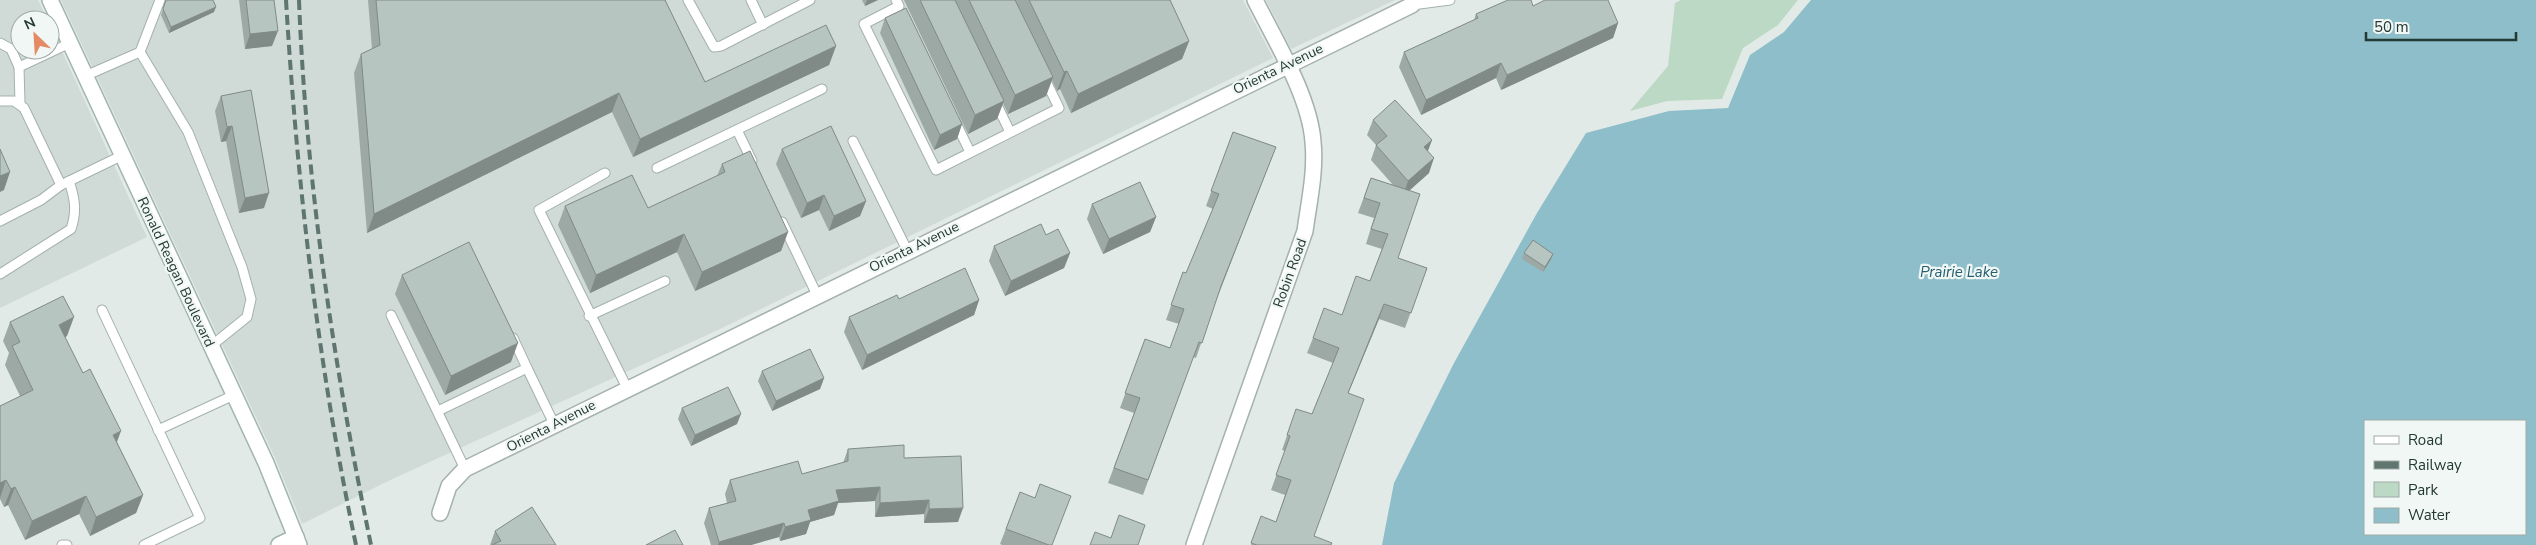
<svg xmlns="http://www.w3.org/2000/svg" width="2536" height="545" font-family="'Nunito Sans',sans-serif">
	<rect width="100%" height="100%" fill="#e1eae7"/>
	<g fill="#d0dad6">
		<polygon points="0,0 38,0 48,20 20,20 20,50 50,50 50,25 147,237 0,308"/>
		<polygon points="61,0 1243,0 1273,58 718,330 386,482 302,524 275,458"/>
		<polygon points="1266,0 1395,0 1291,49"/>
	</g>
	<polygon fill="#bcd9c5" points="1681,0 1798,0 1778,25 1743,48 1722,99 1667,101 1630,111 1668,66 1675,3"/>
	<path fill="#8ebeca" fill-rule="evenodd" d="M 1811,0 L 2536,0 L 2536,545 L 1382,545 L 1394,483 L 1454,363 L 1537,213 L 1586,133 L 1669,111 L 1728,108 L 1750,55 L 1784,32 ZM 2365,421 L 2525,421 L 2525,534 L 2365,534 Z"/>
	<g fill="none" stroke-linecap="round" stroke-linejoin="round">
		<defs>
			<g id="lane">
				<polyline points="688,0 714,47 721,46 810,0"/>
				<polyline points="751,0 763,25"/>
				<polyline points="896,0 899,6 864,24 936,170 1059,108 1044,77"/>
				<polyline points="1412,5 1450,0"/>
				<polyline points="0,43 11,49 19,67"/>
				<polyline points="140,52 160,0"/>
				<polyline points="85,76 140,52 188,132 242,267 251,299 247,317 211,346"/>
				<polyline points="0,101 14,101 24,108 61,185"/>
				<polyline points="995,101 1010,132"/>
				<polyline points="20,103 19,67 70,43"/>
				<polyline points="955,121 970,152"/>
				<polyline points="737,130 752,161"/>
				<polyline points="853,141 907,250"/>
				<polyline points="657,168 822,89"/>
				<polyline points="605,173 539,210 627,388"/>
				<polyline points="0,221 41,200 61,185 121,156"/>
				<polyline points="782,222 817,295"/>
				<path d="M 0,274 L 71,229 C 77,211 75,199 69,181"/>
				<polyline points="102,310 200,518 144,545"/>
				<polyline points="391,315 465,469"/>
				<polyline points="589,316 665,281"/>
				<polyline points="527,368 554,424"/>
				<polyline points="438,411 527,368 513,338"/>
				<polyline points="158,430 234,395"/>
				<polyline points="62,545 67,545"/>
			</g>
			<g id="street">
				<polyline points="440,513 449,486 465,469 1412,5"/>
				<path d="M 1194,545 L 1305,231 C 1309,202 1316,171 1313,142 C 1310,97 1275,40 1255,0"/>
			</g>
			<g id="secondary">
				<polyline points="50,0 266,463 299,545"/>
				<polyline points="279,545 296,537"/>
			</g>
		</defs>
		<use href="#lane" stroke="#a4b1ae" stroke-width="11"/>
		<use href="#street" stroke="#a4b1ae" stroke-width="18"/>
		<use href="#secondary" stroke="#a1b5af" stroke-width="18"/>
		<use href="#lane" stroke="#fff" stroke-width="9"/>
		<use href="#street" stroke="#fff" stroke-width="15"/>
		<use href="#secondary" stroke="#fff" stroke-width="15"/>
		<g stroke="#5e7570" stroke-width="4" stroke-dasharray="10 5" stroke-linecap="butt">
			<path d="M 286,0 C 297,183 318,365 356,545"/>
			<path d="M 299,0 C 306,183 334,366 371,545"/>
		</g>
	</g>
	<g fill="#9da9a5">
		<polygon points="166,0 214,12 169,33 161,15"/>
		<polygon points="239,0 274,0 272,46 245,49"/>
		<polygon points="368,0 665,0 705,82 836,46 829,65 633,157 612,112 367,233 354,73 361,54 372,49"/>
		<polygon points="862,0 878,0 865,6"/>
		<polygon points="904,0 1170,0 1189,41 1182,59 1071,113 1060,89 1057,91 1052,80 1046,96 1008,114 1003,103 997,119 968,134"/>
		<polygon points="1533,6 1618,23 1613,38 1501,90 1496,78 1421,115 1399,67 1404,52 1474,20 1476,14"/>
		<polygon points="885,18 962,124 957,139 934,150 880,33"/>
		<polygon points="221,96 264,208 239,213 226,141 221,142 215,111"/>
		<polygon points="1373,120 1432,140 1428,151 1429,173 1409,191 1398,258 1427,268 1405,328 1379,319 1348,394 1314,536 1331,545 1251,545 1261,516 1276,522 1285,495 1271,490 1285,451 1282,450 1291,424 1312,414 1333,363 1307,353 1313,338 1342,315 1370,281 1382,249 1366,244 1374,218 1358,213 1371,178 1393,185 1371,160 1376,145 1367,135"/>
		<polygon points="1233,132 1276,147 1218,294 1196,358 1193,357 1143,495 1108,483 1134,413 1120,408 1145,339 1170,348 1179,324 1166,320 1183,272 1186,273 1213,209 1206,206"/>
		<polygon points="782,149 866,201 860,216 829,231 819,210 801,218 776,164"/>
		<polygon points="722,164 788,232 781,251 695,291 677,252 590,293 558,225 565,206 648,208 717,176"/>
		<polygon points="1092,204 1156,217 1150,232 1103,254 1087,219"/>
		<polygon points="1046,235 1070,253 1064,268 1005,296 989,261 994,246"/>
		<polygon points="1524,253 1553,254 1551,259 1543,272 1522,259"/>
		<polygon points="402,275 511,362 445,395 395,294"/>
		<polygon points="899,299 979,300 974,315 862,370 844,332 849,317"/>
		<polygon points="10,322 67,336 65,337 143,495 136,513 90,536 79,514 25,540 8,505 4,507 0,499 0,406 20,396 5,365 9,353 3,341"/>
		<polygon points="762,371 824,378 820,389 772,411 758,381"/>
		<polygon points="682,408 737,424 691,446 678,419"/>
		<polygon points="848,449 904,458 958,522 924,523 924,514 875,517 875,501 838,503 834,515 810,522 806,534 780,541 779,537 751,545 711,545 704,523 709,508 727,503 725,494 730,480 802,474 843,463"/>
		<polygon points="1020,492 1052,545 1002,545 1000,544"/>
		<polygon points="495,531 556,545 490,545"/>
	</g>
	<g fill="#808a86">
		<polygon points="867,0 878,0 865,6"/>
		<polygon points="216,7 214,12 169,33 171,27"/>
		<polygon points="1618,23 1613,38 1501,90 1507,75"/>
		<polygon points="278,31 272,46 245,49 250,34"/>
		<polygon points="1189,41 1182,59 1071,113 1078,94"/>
		<polygon points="836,46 829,65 633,157 640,139"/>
		<polygon points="1501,63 1496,78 1421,115 1426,100"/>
		<polygon points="1067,71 1060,89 1057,91 1064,72"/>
		<polygon points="1053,77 1046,96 1008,114 1015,95"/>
		<polygon points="619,93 612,112 367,233 374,214"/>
		<polygon points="1004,101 997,119 968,134 975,115"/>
		<polygon points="962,124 957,139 934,150 940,135"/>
		<polygon points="232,126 226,141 221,142 227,127"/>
		<polygon points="1432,140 1426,155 1424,147"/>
		<polygon points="1276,147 1270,162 1216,301 1221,286"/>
		<polygon points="1434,158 1429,173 1403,196 1408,181"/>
		<polygon points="10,172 4,190 0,192 0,176"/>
		<polygon points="269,193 264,208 239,213 245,198"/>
		<polygon points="824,195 819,210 801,218 807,203"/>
		<polygon points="866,201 860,216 829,231 834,216"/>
		<polygon points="1156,217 1150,232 1103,254 1109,239"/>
		<polygon points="788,232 781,251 695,291 702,272"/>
		<polygon points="684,234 677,252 590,293 596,275"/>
		<polygon points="1070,253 1064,268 1005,296 1011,281"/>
		<polygon points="1553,254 1551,259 1543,272 1545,267"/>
		<polygon points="979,300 974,315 862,370 867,355"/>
		<polygon points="1384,304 1379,319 1342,408 1348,393"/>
		<polygon points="74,317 67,336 52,344 59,325"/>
		<polygon points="518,343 511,362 445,395 451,376"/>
		<polygon points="824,378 820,389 772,411 776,401"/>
		<polygon points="741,414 737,424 691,446 695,435"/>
		<polygon points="121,431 114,450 113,435"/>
		<polygon points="6,480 0,498 0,483"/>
		<polygon points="15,487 8,505 4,507 11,489"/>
		<polygon points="880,487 875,501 838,503 834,515 810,522 806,534 780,541 785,527 836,490"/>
		<polygon points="143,495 136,513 90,536 96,517"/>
		<polygon points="86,496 79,514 25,540 32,521"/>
		<polygon points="929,500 924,514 875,517 880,503"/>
		<polygon points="963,508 958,522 924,523 929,509"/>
		<polygon points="784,523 779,537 751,545 718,545 719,542"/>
	</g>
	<g fill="#b7c5c0" stroke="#808a86">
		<polygon points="166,0 213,0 216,7 171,27 163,9"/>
		<polygon points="246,0 274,0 278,31 250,34"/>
		<polygon points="376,0 665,0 705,82 826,25 836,46 640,139 619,93 374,214 361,54 380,45"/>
		<polygon points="920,0 955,0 1004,101 975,115"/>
		<polygon points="969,0 1015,0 1053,77 1015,95"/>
		<polygon points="1029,0 1170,0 1189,41 1078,94 1067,71 1064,72"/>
		<polygon points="1508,0 1531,0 1533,6 1545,0 1608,0 1618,23 1507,75 1501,63 1426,100 1404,52 1478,18 1476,14"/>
		<polygon points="906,8 962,124 940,135 885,18"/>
		<polygon points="251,90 269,193 245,198 232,126 227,127 221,96"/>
		<polygon points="1395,100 1432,140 1424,147 1434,158 1408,181 1376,145 1387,136 1373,120"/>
		<polygon points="831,126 866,201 834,216 824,195 807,203 782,149"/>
		<polygon points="1233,132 1276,147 1221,286 1202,343 1199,342 1148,480 1114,468 1140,398 1125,393 1145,339 1170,348 1184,309 1171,305 1183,272 1186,273 1219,194 1211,191"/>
		<polygon points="0,149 10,172 0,176"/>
		<polygon points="750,151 788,232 702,272 684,234 596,275 565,206 632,175 648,208 725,172 722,164"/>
		<polygon points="1371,178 1420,194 1398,258 1427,268 1411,313 1384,304 1348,393 1364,399 1314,536 1332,543 1331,545 1257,545 1251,543 1261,516 1276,522 1291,480 1276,475 1290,436 1287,435 1296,409 1312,414 1339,348 1313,338 1324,308 1342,315 1356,276 1370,281 1388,234 1371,229 1380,203 1364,198"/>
		<polygon points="1140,182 1156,217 1109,239 1092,204"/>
		<polygon points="1041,224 1046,235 1058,229 1070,253 1011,281 994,246"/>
		<polygon points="1533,240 1553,254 1545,267 1524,253"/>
		<polygon points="469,242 518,343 451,376 402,275"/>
		<polygon points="965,268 979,300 867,355 849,317 897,295 899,299"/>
		<polygon points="63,296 74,317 59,325 83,373 90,369 121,431 113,435 143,495 96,517 86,496 32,521 15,487 11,489 6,480 0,483 0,406 33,390 12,346 20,342 10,322"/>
		<polygon points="810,349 824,378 776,401 762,371"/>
		<polygon points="728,387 741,414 695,435 682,408"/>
		<polygon points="904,445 904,458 961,456 963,508 929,509 929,500 880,503 880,487 836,490 839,501 808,510 811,520 785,527 784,523 719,542 709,508 736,501 730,480 798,461 802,474 848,461 848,449"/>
		<polygon points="1040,484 1071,496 1052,545 1049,545 1006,529 1020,492 1035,498"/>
		<polygon points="532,507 556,545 492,545 501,541 495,531"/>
		<polygon points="1119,515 1145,525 1138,545 1090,545 1095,532 1111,538"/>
		<polygon points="675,530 683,545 646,545"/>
	</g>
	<g text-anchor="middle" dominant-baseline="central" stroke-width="4.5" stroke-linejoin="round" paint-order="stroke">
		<g font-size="14" fill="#233934" stroke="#f1f7f4">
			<text transform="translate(1278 69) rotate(-26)">Orienta Avenue</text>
			<text transform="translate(914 247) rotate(-26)">Orienta Avenue</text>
			<text transform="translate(176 272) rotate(65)">Ronald Reagan Boulevard</text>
			<text transform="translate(1290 273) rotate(-70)">Robin Road</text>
			<text transform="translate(551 426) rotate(-27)">Orienta Avenue</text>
		</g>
		<g font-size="15" font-style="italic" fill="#235f6f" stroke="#f1f7f4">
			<text x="1959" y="272">Prairie Lake</text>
		</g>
	</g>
	<rect x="2364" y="420" width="162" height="115" fill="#f1f7f4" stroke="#9faba7"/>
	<rect x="2374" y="436" width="25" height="8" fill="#ffffff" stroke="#9faba7"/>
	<text x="2408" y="445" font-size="15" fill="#233934">Road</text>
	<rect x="2374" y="461" width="25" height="8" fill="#5e7570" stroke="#9faba7"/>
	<text x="2408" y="470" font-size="15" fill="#233934">Railway</text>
	<rect x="2374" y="482" width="25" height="15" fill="#bcd9c5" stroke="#9faba7"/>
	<text x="2408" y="495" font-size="15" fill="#233934">Park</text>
	<rect x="2374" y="508" width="25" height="15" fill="#8ebeca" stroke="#9faba7"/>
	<text x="2408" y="520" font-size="15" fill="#233934">Water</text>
	<g transform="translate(35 35) rotate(335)"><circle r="24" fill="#f1f7f4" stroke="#9faba7"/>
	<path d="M0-4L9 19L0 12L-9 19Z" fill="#e48b65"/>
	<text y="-8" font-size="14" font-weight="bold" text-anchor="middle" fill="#233934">N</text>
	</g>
	<path d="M2366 32v8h150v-8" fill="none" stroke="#233934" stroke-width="2.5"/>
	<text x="2374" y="32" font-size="15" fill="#233934" stroke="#f1f7f4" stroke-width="4" paint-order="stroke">50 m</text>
</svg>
